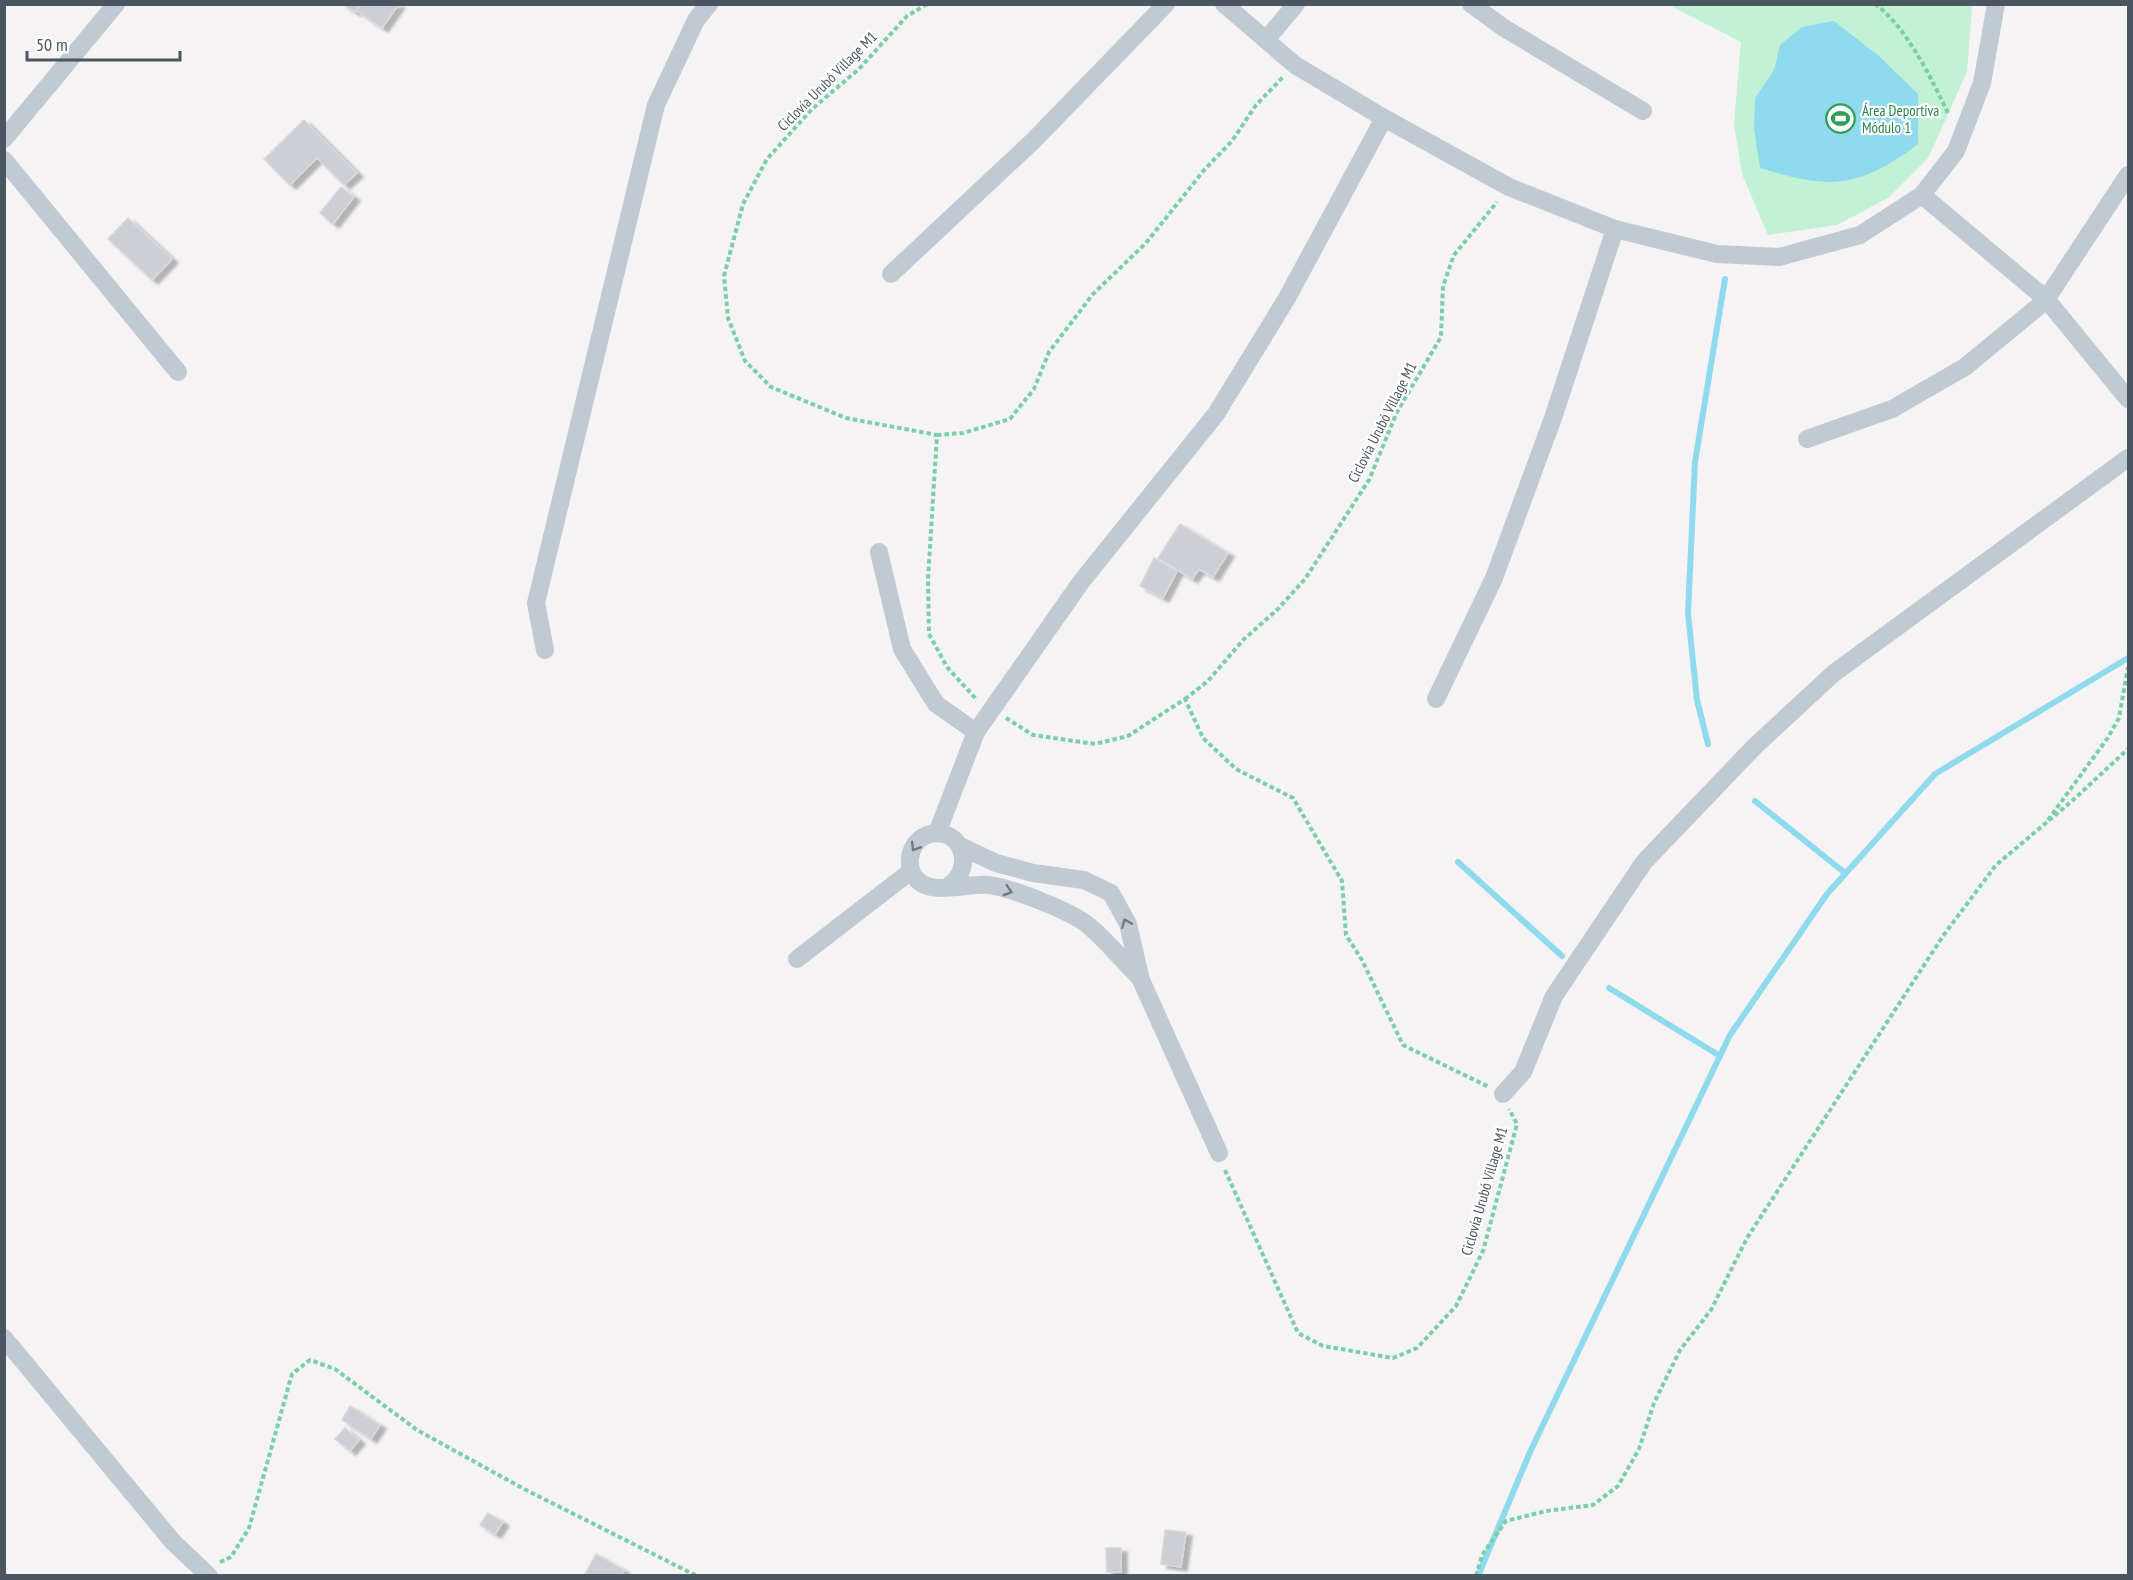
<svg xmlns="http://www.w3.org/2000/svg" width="2133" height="1580" font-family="'PT Sans Narrow',sans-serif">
	<defs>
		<filter id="shadow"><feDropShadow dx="6" dy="4" stdDeviation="1.5" flood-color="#0004"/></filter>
	</defs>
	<rect width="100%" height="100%" fill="#f5f3f3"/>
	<polygon fill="#c3f1d5" points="1960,4 1972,7 1967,72 1928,158 1888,198 1837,225 1768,235 1742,174 1734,124 1741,42 1669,5"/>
	<path fill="#90daee" d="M 1834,21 L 1880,57 L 1918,94 L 1918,144 C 1857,190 1830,189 1760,168 L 1754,129 L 1755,98 L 1774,70 L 1780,45 L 1802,27 Z"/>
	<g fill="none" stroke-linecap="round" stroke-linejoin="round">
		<g stroke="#90daee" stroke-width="6">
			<polyline points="1708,744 1697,700 1688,613 1695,462 1725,279"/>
			<polyline points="1755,801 1845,873"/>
			<polyline points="1458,862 1562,956"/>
			<polyline points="1609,988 1720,1056"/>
			<polyline points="1478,1576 1530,1452 1730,1035 1827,894 1935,774 2128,658"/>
		</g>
	</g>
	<g fill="#cdcfd5" stroke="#d7d9de" stroke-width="1.5" filter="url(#shadow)">
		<polygon points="342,4 360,4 355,12"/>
		<polygon points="361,4 399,4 382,28 357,11"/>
		<polygon points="304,120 357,173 344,185 317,158 290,185 264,159"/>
		<polygon points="341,187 354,197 333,224 320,213"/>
		<polygon points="128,218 172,259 152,280 108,239"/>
		<polygon points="1180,524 1228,553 1213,577 1199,569 1192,579 1158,558"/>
		<polygon points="1154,558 1177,571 1163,598 1140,586"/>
		<polygon points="350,1406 380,1425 371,1439 342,1420"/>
		<polygon points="345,1428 359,1440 350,1451 335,1439"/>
		<polygon points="488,1513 503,1522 495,1534 480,1525"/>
		<polygon points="1165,1530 1186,1532 1181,1567 1161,1564"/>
		<polygon points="1106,1548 1121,1548 1121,1572 1107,1572"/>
		<polygon points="596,1554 624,1570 621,1576 584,1576"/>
	</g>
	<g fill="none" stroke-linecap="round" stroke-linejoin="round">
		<g stroke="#7ad0a6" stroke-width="4" stroke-dasharray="4.5 3" stroke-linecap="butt">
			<polyline points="927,4 907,16 859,69 812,109 767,159 743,204 724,276 728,318 745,361 771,387 846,418 937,435 928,579 929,634 947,667 977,700"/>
			<path d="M 1875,4 C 1907,27 1932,80 1949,115"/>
			<polyline points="937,435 963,433 1010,419 1034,389 1049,352 1093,294 1146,243 1205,169 1232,141 1256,105 1283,77"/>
			<polyline points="1185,699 1208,681 1243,640 1277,610 1305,579 1369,480 1397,412 1441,337 1443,286 1454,255 1497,202"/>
			<polyline points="1006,718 1033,735 1095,744 1128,736 1185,699 1203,738 1236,769 1293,798 1342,881 1346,935 1362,960 1403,1045 1489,1087"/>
			<polyline points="2048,820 2107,739 2119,718 2128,667"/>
			<polyline points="1225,1170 1298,1333 1323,1346 1393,1358 1417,1348 1456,1306 1483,1251 1517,1124 1509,1109"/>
			<polyline points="220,1562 231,1557 249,1528 292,1374 310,1360 335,1369 417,1430 524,1489 697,1576"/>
			<polyline points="1476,1576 1482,1555 1506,1521 1546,1511 1593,1505 1618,1486 1639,1449 1654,1403 1680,1350 1711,1310 1747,1238 1943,936 1996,865 2072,801 2128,749"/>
		</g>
		<g stroke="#c1cad2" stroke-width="18">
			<polyline points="1224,4 1295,65 1384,118 1509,187 1615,229 1717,254 1779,257 1860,235 1922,195 1956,151 1982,83 1996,4"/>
			<polyline points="1471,4 1504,28 1643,111"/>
			<polyline points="1266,40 1296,4"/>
			<polyline points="4,139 116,4"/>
			<polyline points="4,160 178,372"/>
			<polyline points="1922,195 2046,299 2128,399"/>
			<polyline points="891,274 1034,140 1166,4"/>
			<polyline points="1807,439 1892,409 1965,367 2045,301 2128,175"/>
			<polyline points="879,552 902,649 936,704 976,732"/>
			<polyline points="545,650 536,603 656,105 696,20 709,4"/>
			<polyline points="1436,699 1494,578 1553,418 1615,229"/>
			<polyline points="937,833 976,732 1081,582 1216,414 1287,298 1384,118"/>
			<polyline points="960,846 996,863 1033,873 1084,880 1111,893 1128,924 1141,980 1219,1153"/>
			<path d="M 950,885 C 977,865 959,824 927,835 C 907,843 904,871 921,883 C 936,894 969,883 988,885 C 1010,887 1073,912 1089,926 C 1107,941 1123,961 1140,978"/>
			<polyline points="797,959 911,871"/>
			<polyline points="1503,1094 1523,1072 1554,996 1644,862 1755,746 1834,673 2128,458"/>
			<polyline points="4,1338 173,1542 209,1576"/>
		</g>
	</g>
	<defs><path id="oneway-chevron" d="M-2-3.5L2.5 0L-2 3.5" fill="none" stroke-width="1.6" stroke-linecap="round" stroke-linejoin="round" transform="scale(1.5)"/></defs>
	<g stroke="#6e7983">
		<use href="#oneway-chevron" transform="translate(915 847) rotate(121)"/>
		<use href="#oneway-chevron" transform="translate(1008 891) rotate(17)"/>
		<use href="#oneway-chevron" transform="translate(1126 923) rotate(-112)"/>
	</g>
	<defs>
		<symbol id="stadium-ring" viewBox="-11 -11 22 22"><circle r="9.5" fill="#fff" stroke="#2e9e5b" stroke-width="1.5"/><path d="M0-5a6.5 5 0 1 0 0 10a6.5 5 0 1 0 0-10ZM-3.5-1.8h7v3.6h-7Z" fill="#2e9e5b"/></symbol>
	</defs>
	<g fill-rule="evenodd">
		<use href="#stadium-ring" x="1824" y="102" width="33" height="33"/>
	</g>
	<g text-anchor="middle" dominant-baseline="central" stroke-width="4.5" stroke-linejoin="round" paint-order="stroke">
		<g font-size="15" fill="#4a5661" stroke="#fff">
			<text transform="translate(827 81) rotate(-45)">Ciclovía Urubó Village M1</text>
			<text transform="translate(1382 422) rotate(-63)">Ciclovía Urubó Village M1</text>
			<text transform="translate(1484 1191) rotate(-74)">Ciclovía Urubó Village M1</text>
		</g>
		<g font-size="15" fill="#27864d" stroke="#fff" text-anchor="start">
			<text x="1862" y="110">Área Deportiva<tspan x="1862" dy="17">Módulo 1</tspan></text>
		</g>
	</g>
	<rect width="2133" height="1580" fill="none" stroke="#4a5661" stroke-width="12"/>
	<path d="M27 51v9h153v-9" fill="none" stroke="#4a5661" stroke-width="3"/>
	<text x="36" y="51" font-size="18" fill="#4a5661" stroke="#ffffff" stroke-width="4.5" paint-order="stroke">50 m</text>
</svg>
